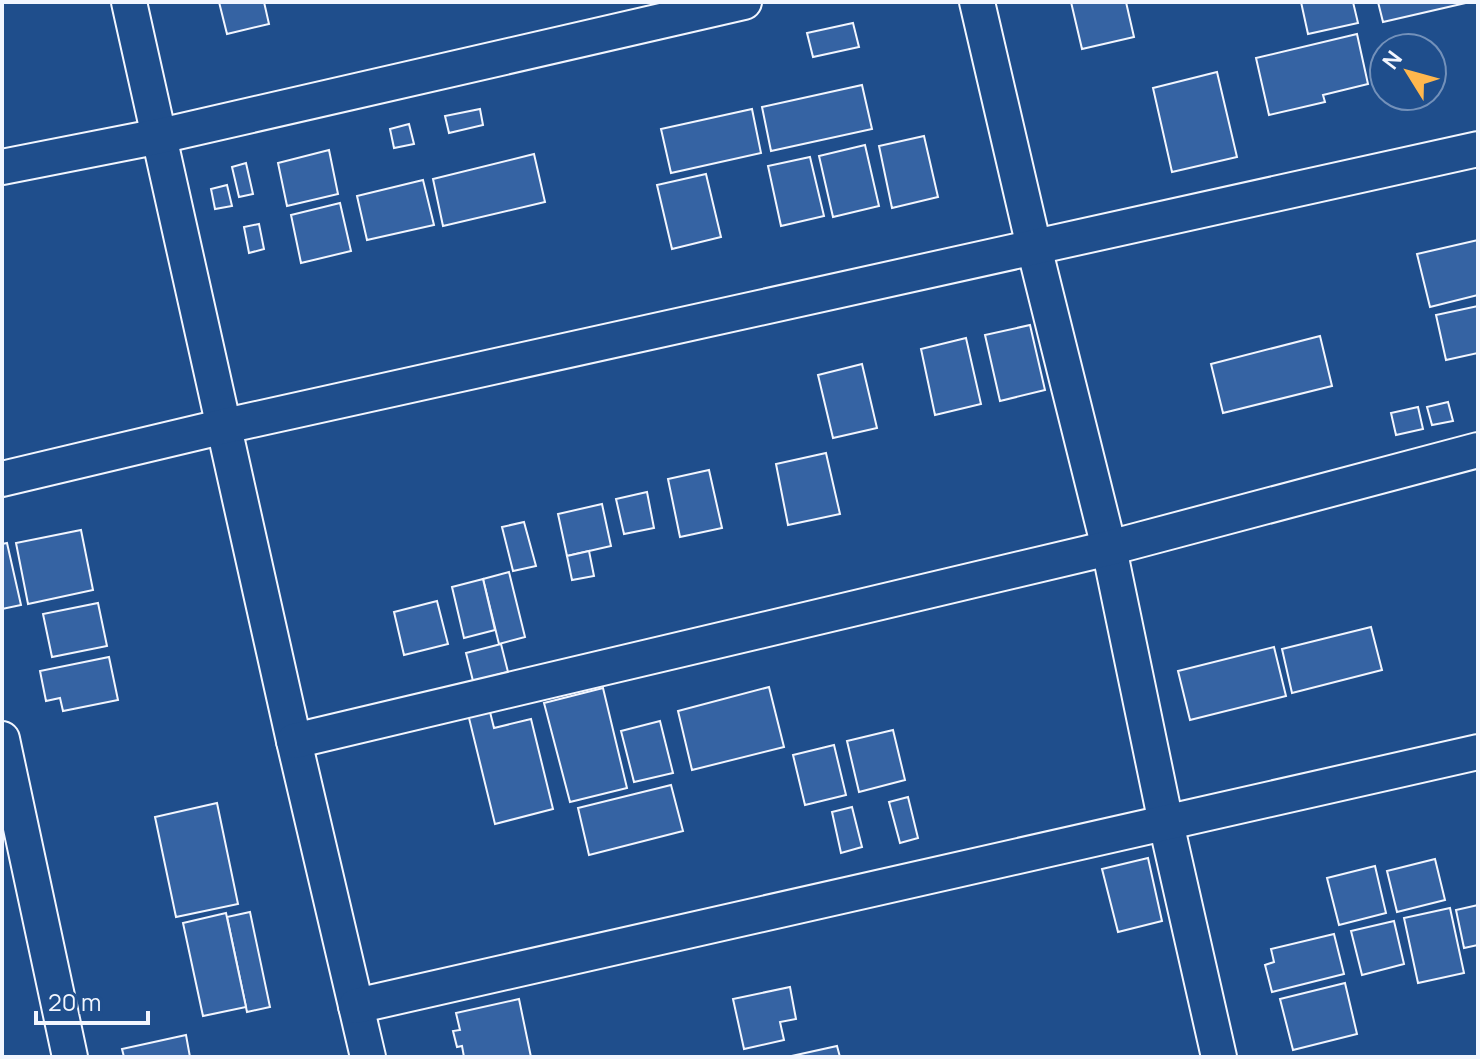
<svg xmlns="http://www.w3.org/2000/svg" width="1480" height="1059" font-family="Manrope,sans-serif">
	<rect width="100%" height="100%" fill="#1f4e8c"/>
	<g fill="#3563a3" stroke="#f2f6ff" stroke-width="2">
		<polygon points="219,2 264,2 269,24 227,34"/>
		<polygon points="1071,2 1126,2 1134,37 1082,49"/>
		<polygon points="1301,2 1353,2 1358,23 1308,34"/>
		<polygon points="1378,2 1470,2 1383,22"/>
		<polygon points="853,23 859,47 813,57 807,33"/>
		<polygon points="1357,34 1368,84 1323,95 1325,102 1269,115 1256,58"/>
		<polygon points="1217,72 1237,157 1172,172 1153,88"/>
		<polygon points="862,85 872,129 771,151 762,107"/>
		<polygon points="480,109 483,125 449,133 445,116"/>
		<polygon points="752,109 761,153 671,173 661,129"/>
		<polygon points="409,124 414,144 394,148 390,129"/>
		<polygon points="924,136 938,197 892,208 879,146"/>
		<polygon points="865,145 879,206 833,217 819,156"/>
		<polygon points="329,150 338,194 287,206 278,163"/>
		<polygon points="534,154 545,202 443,226 433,179"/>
		<polygon points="810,157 824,216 781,226 768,166"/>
		<polygon points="246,163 253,194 239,197 232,167"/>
		<polygon points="706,174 721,237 672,249 657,185"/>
		<polygon points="423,180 434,225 367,240 357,196"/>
		<polygon points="227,185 232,206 215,209 211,189"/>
		<polygon points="340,203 351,251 301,263 291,215"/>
		<polygon points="259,224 264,249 249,253 244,227"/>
		<polygon points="1478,240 1478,295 1430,307 1417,254"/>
		<polygon points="1478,306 1478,353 1446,360 1436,315"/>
		<polygon points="1030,325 1045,390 1000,401 985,335"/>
		<polygon points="1320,336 1332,386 1223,413 1211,364"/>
		<polygon points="966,338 981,404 935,415 921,349"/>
		<polygon points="862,364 877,428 833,438 818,375"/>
		<polygon points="1448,402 1453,421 1432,425 1427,407"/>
		<polygon points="1418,407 1423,429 1396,435 1391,413"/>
		<polygon points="826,453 840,514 788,525 776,464"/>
		<polygon points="709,470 722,528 680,537 668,479"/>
		<polygon points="647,492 654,528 624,534 616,499"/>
		<polygon points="602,504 611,546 567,556 558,514"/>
		<polygon points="524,522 536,566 513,571 502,527"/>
		<polygon points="81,530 93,590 28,604 16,543"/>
		<polygon points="7,543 21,605 2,609 2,544"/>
		<polygon points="589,551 594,576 572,580 567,556"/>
		<polygon points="509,572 525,637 499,644 483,579"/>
		<polygon points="483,579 495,630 464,638 452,587"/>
		<polygon points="437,601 448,644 404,655 394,612"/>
		<polygon points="98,603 107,646 52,657 43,614"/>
		<polygon points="1371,627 1382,670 1292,693 1282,649"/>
		<polygon points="501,644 508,672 473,681 466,653"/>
		<polygon points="1274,647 1286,696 1190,720 1178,671"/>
		<polygon points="109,657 118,700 63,711 60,698 46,701 40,671"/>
		<polygon points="769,687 784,747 692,770 678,711"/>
		<polygon points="603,688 627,788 570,802 544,703"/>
		<polygon points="489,708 494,728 531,719 553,809 495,824 468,714"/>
		<polygon points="660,721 673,773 634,782 621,731"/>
		<polygon points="893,730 905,780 859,792 847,741"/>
		<polygon points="834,745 846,795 805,805 793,755"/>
		<polygon points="671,785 683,831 589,855 578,808"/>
		<polygon points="908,797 918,838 900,843 889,802"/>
		<polygon points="217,803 238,904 176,917 155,817"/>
		<polygon points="852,807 862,847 841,853 832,812"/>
		<polygon points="1148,858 1162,921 1118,932 1102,869"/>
		<polygon points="1435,859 1445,900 1397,912 1387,871"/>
		<polygon points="1375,866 1386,913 1339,925 1327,878"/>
		<polygon points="1478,905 1478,945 1464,948 1456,910"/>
		<polygon points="1450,908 1464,973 1418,983 1404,918"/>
		<polygon points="250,912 270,1007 247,1012 227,917"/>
		<polygon points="226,913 246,1007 203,1016 183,923"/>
		<polygon points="1394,921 1404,964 1362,975 1351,931"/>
		<polygon points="1334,934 1344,974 1272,992 1265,965 1274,962 1271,949"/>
		<polygon points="1345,983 1357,1034 1293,1050 1280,999"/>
		<polygon points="790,987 796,1019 780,1022 784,1040 744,1049 733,999"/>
		<polygon points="519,999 531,1057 464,1057 462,1046 457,1047 453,1031 460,1030 456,1013"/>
		<polygon points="186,1035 190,1057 124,1057 122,1049"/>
		<polygon points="837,1046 840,1057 787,1057"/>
	</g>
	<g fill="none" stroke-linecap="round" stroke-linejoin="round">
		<defs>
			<g id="minor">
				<polyline points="129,2 294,741 368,1057"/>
				<polyline points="977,2 1034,247 1109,548 1166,823 1219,1057"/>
				<polyline points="2,167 160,136 744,2"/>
				<polyline points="2,479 225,426 1478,149"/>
				<polyline points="2,739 70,1057"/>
				<polyline points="294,741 1109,548 1478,450"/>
				<polyline points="356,1006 1478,752"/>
			</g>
		</defs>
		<use href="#minor" stroke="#f2f6ff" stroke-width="38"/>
		<use href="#minor" stroke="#1f4e8c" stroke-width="34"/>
	</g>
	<rect width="1480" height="1059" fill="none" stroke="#f2f6ff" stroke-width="8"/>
	<g transform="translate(1408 72) rotate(307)"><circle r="38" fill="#1f4e8c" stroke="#7391ba" stroke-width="2"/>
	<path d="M0-6L14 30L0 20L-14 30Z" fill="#ffb74d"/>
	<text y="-12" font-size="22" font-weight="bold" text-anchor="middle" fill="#f2f6ff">N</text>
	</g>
	<path d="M36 1011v12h112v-12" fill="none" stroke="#f2f6ff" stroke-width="4"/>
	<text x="48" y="1011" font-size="24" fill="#f2f6ff" stroke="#1f4e8c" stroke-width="6" paint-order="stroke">20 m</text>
</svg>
